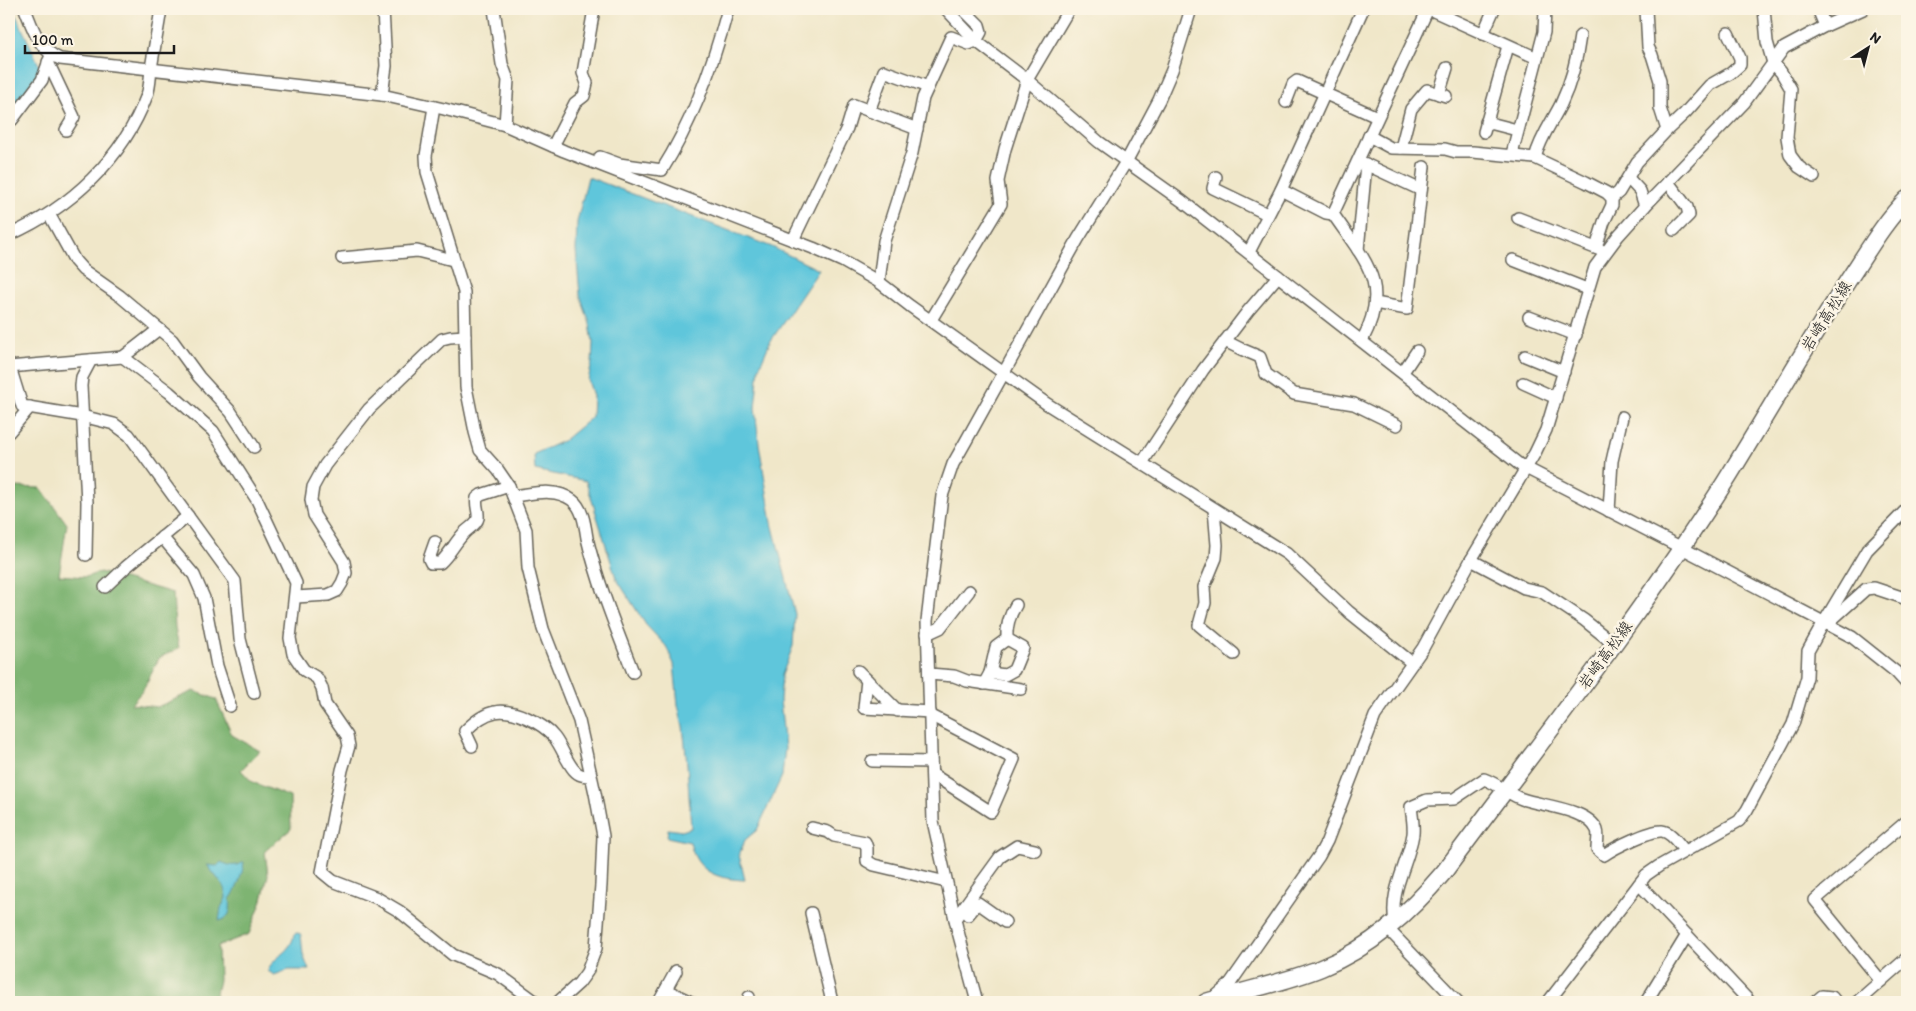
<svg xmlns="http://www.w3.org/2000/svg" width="1916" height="1011" font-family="Itim,'Klee One',sans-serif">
	<rect width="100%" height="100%" fill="#fcf5e5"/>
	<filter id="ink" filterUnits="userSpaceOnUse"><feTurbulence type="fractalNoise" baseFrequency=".02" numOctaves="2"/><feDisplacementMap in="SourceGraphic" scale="10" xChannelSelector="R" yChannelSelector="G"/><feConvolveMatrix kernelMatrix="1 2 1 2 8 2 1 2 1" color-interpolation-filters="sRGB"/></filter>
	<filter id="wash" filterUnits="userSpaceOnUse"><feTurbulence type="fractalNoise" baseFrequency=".0096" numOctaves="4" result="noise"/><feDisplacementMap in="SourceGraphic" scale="20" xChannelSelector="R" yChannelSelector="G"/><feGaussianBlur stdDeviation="1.12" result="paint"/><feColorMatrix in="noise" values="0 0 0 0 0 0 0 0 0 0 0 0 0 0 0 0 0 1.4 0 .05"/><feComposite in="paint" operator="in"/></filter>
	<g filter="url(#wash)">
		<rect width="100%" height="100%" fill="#f0e7c9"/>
		<polygon fill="#7eb472" stroke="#4d6847" points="9,483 14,487 41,488 67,524 59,575 86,577 100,572 173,593 175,627 179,648 159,658 143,690 131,704 157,707 194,691 216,699 232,735 260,751 241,770 252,782 290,797 291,829 265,851 268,875 262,900 249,934 218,946 219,980 214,1002 9,1002"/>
		<g fill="#5ec6db" stroke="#3d717c">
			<polygon points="9,9 13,9 40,67 37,82 9,118"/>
			<path d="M 588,177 L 772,247 L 819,270 L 770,342 L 759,368 L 755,408 L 759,444 L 772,523 L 795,614 L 793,646 L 782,675 L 780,700 L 785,748 L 782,776 L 757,830 L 745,840 L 739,855 L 745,880 C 717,879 696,872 690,842 L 667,837 L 668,829 L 682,831 L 691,828 L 687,764 L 683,726 L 678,705 L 674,664 L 666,646 L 646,625 L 616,578 L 586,481 L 535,470 L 534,454 L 563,441 L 592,417 L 593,396 L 588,380 L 592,363 L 593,343 L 590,324 L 580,295 L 576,250 L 577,222 Z"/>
			<path d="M 221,862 C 230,866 235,867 244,862 C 243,872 237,891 230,899 C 231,909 231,918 219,921 L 221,908 L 226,898 L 225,888 L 207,865 L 217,866 Z"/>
			<path d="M 297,933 L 301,934 L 303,955 L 309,970 L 289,970 L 274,975 L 268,971 C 272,956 292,953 294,934 Z"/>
		</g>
	</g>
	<g filter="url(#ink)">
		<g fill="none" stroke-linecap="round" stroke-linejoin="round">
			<defs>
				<g id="minor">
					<path d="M 25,9 C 33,29 39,50 60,59 L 382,95 L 444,109 L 505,125 L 564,151 L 813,248 L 842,261 L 879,282 L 910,306 L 1047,404 L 1287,554 L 1349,612 L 1412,663"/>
					<polyline points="494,9 502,64 508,80 505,125"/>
					<polyline points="946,9 976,41 1027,80 1099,142 1182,201 1520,465 1682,548 1852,637 1896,672 1907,684"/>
					<polyline points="1429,9 1537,58"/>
					<polyline points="1646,9 1648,47 1652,55 1660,81 1660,108 1667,130"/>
					<polyline points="1764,9 1767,42 1773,63 1781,72 1791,89 1787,137 1790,155 1799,167 1814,177"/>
					<polyline points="1818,9 1825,26"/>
					<polyline points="1483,34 1494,9"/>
					<polyline points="48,62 74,117 66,130"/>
					<polyline points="1439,94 1447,68"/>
					<polyline points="382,95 386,66 383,9"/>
					<polyline points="1286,102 1293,84 1297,81 1377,117"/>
					<polyline points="434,107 426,156 427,172 464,292 466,387 475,432 480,450 498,470 509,486 526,530 528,568 543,629 579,721 595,793 603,836 601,885 596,948 587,972 579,983 558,1002"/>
					<polyline points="869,111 884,71 928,87"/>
					<polyline points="12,120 42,80 51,55"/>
					<polyline points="1486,122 1517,130"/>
					<polyline points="1484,132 1508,46"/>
					<polyline points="1369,136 1391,148 1445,149 1456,152 1473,152 1535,158 1586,182 1607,193 1612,198 1612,205 1604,222 1596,248"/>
					<polyline points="553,146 575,103 584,96 587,83 583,73 594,9"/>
					<polyline points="1401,148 1411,109 1427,90 1446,96"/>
					<polyline points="1512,154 1544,32 1545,9"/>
					<path d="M 600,157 L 619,164 L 662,170 C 693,121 713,65 728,9"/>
					<path d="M 1535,158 C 1540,138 1552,122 1561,104 C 1571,83 1577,59 1580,36"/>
					<polyline points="1361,162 1421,190"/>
					<polyline points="1216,177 1213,188 1267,214"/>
					<polyline points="1628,178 1640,191 1645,206"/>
					<polyline points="1668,182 1687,207 1689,215 1674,230"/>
					<polyline points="1281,190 1326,213 1333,214"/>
					<polyline points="1612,198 1619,192 1637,162 1667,130 1685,113 1710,85 1731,73 1740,65 1740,58 1728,33"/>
					<polyline points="49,214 75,261 83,270 120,296 172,340 199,377 231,412 254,447"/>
					<polyline points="1518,218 1603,251"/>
					<path d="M 9,235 C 70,208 123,159 147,95 C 150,87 150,77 151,69 C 154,49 158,29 161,9"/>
					<polyline points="793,240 847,128 854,105 917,129"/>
					<polyline points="1358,250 1366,164"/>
					<polyline points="1249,252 1281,190 1363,9"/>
					<polyline points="342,258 417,251 453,260"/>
					<polyline points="1513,260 1587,289"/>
					<polyline points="879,282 884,241 912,153 923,98 951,37 969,44 976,41 981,32 979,25 963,9"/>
					<polyline points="1375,303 1407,309 1424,167"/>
					<polyline points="1529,317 1576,335"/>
					<polyline points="931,320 1001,204 998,181 1005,149 1027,80 1069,9"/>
					<polyline points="1225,341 1241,349 1260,357 1266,374 1294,394 1354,404 1397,425"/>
					<path d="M 1362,341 C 1392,284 1365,261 1333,214 L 1428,9"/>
					<polyline points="1525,356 1564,372"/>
					<polyline points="123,357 169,392 213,431 257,500 296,583 290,638 293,654 304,670 317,678 322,688 325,704 347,736 349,746 342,770 322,872 333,881 377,898 399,911 453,955 498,974 536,1002"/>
					<polyline points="9,364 22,406 82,416 114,424 129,435 235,581 240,639 254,693"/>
					<polyline points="9,367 123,357 159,329"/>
					<polyline points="1403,372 1417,351"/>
					<polyline points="1523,383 1556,398"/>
					<polyline points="9,432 30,407"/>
					<polyline points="1142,463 1203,370 1248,311 1278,276"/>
					<path d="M 513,496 C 532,494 555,487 572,500 C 583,508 585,525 587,538 C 598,584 616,628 633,672"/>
					<polyline points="1214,509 1217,545 1216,558 1204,587 1205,603 1199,625 1234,654"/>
					<polyline points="1609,511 1612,461 1622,417"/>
					<polyline points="162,537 194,575 204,598 217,666 230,706"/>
					<path d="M 435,542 L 429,559 L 431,563 L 440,563 C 450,554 455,542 465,532 C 469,528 477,524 478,518 C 479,511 475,505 477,498 L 481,495 L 509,486"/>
					<polyline points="86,555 87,502 81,386 82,377 91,360"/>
					<polyline points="1471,560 1524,588 1542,592 1584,620 1614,644"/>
					<polyline points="105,587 126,567 188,516"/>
					<polyline points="296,597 328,595 337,591 342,583 346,573 344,562 314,515 311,500 313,487 325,465 369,409 442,339 450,337 465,336"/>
					<polyline points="1827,624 1866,589 1874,588 1907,599"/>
					<polyline points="927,634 940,628 969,591"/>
					<polyline points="858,671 898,711"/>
					<polyline points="990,673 1005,675 1014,670 1023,648 1007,639"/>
					<polyline points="929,674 954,676 967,681 1021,689"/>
					<polyline points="867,680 864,708 930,712"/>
					<path d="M 984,684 L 990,673 L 996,647 L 1007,639 C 1006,626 1009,616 1016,605"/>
					<polyline points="930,715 1014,759 991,812 932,774"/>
					<path d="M 472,746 L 465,731 C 473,723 484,714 495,712 C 512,708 543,723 554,737 C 562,747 566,761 574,770 C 579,776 585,776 591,776"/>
					<polyline points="872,761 931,762"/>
					<polyline points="812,828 828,832 834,836 865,842 867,848 867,861 874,865 946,882"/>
					<polyline points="1639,884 1750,1002"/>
					<polyline points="811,913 832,1002"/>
					<polyline points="968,915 978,903 1005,922"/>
					<polyline points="955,919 1000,857 1017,846 1035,850"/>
					<path d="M 1395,922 C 1389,891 1408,865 1413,834 C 1414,826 1412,815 1411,807 L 1427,800 L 1454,799 L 1484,779 C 1498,784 1510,795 1522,799 C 1542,806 1588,809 1597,830 C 1599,835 1597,843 1597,849 L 1604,855 C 1614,848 1650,830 1662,831 C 1672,832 1679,845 1685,851"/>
					<polyline points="1388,929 1458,1002"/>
					<polyline points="1881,981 1815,900 1907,821"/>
					<polyline points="666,990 691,1002"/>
					<polyline points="749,997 749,1002"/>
					<polyline points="1215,997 1229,985 1319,856 1327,841 1375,716 1423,648 1471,560 1535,453 1546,430 1595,267 1618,236 1645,206 1744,103 1784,48 1825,26 1863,9"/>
					<polyline points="659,1002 676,971"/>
					<polyline points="977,1002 957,928 933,821 927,621 942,496 953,464 966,441 1078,239 1126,162 1159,100 1172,70 1191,9"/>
					<polyline points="1548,1002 1646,875 1659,866 1739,821 1747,810 1793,724 1807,677 1808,651 1824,622 1867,550 1907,509"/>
					<polyline points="1646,1002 1687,935"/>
					<polyline points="1815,1002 1822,996 1832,997 1836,1002"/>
					<polyline points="1857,1002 1907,958"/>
				</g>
				<path id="secondary" d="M 1206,1002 C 1244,990 1284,983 1321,968 C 1371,948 1409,913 1444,872 C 1540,743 1639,617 1725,482 C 1766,416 1805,348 1847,282 C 1866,254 1883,223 1907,199"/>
			</defs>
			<use href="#minor" stroke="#666359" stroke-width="14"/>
			<use href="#secondary" stroke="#666359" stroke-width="19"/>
			<use href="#minor" stroke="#fff" stroke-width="11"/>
			<use href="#secondary" stroke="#fff" stroke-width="16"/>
		</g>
	</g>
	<g text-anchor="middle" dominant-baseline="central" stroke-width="5" stroke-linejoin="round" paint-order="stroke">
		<g font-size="16" fill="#1c1c1c" stroke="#fcf5e5">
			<text transform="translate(1826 316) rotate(-58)">岩崎高松線</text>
			<text transform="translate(1605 655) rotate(-54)">岩崎高松線</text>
		</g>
	</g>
	<rect width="1916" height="1011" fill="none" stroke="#fcf5e5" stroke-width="30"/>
	<g transform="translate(1868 48) rotate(36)" stroke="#fcf5e5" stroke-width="4" paint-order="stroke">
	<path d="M0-4L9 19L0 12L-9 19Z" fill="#1c1c1c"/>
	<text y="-8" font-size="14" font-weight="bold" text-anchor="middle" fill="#1c1c1c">N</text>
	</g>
	<path d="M25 45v8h149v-8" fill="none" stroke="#1c1c1c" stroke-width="2.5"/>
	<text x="32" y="45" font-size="15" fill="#1c1c1c" stroke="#fcf5e5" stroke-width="4" paint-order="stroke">100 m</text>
</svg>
